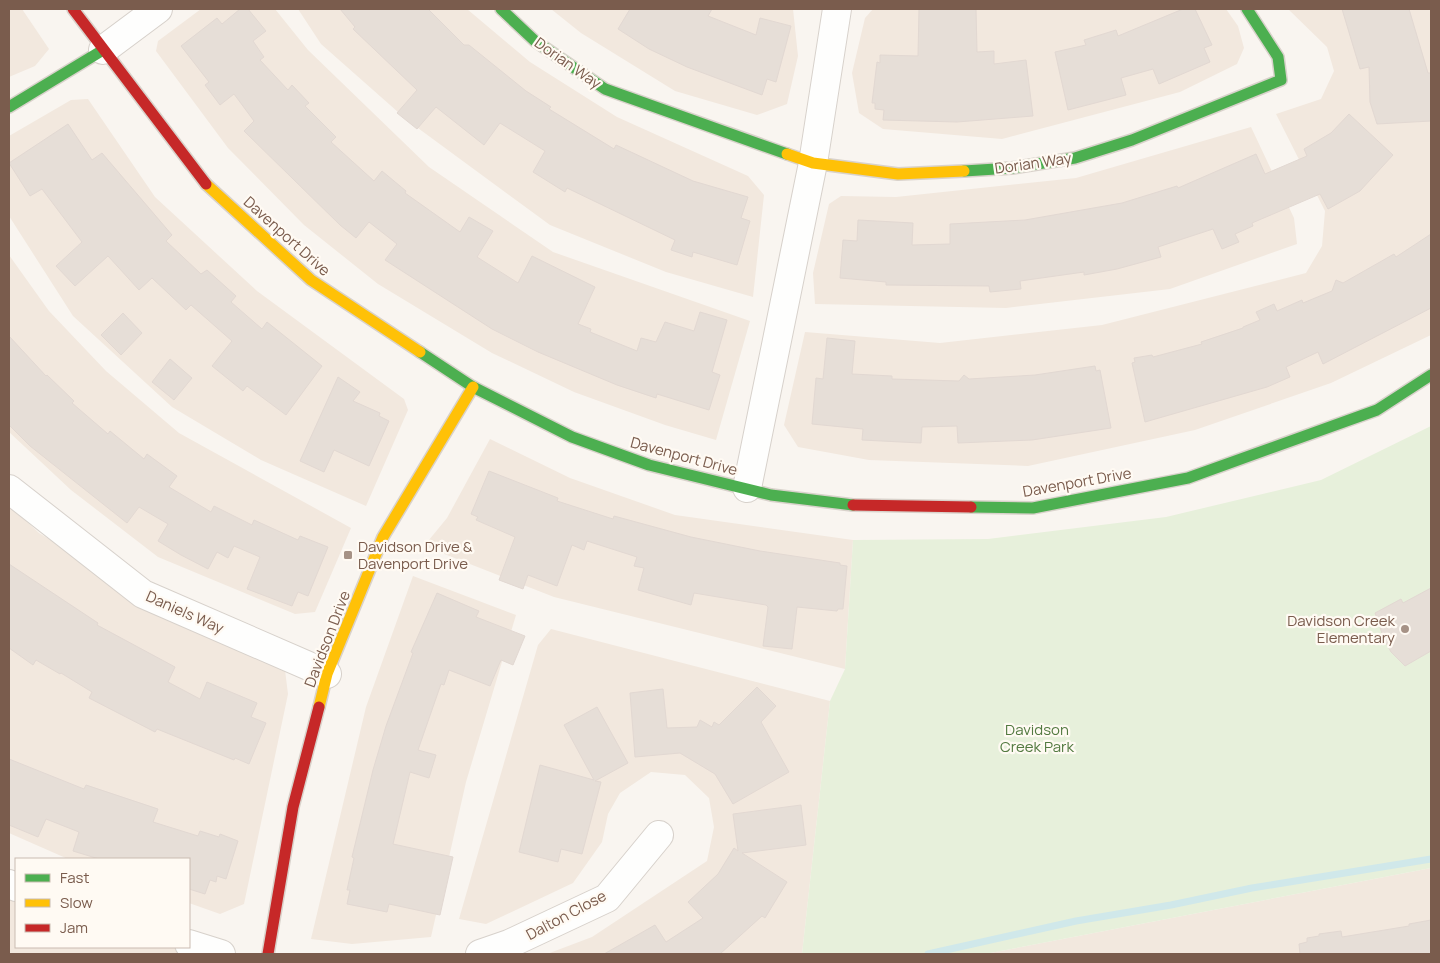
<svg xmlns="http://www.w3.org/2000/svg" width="1440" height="963" font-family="Manrope,sans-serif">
	<rect width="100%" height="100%" fill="#f9f5f0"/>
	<g fill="#f2e8de">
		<polygon points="9,9 22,9 49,49 35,66 9,77"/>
		<polygon points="201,9 275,9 308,50 429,167 553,252 750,321 716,440 665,425 574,392 492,353 378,284 304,225 228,148 156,51 158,41"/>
		<polygon points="298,9 467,9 530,62 617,117 748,176 764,195 753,297 666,272 550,225 407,120 321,44"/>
		<polygon points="551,9 793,9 798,56 787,104 757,115 675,91 581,33"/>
		<polygon points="873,9 1226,9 1238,26 1244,48 1237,64 1180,92 1002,139 883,129 859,113 852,73 865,18"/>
		<polygon points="1288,9 1431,9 1431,335 1331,383 1195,430 1028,466 869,460 798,447 784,425 805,332 940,343 1102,325 1306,273 1322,246 1325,211 1276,114 1321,99 1334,71 1327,47"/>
		<polygon points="88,99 155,197 257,291 404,399 408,410 366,506 261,460 172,407 73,316 9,216 9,136 71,100"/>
		<polygon points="1251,127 1294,218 1297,244 1170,289 1006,308 815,304 813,273 829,204 841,196 896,197 1076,178"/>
		<polygon points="9,255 49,311 106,371 179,433 351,528 315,612 295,614 158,557 71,490 9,432"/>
		<polygon points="490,439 570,478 675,515 853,540 845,669 554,597 424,546 447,518"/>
		<polygon points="9,505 39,533 156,604 284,662 288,694 244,904 220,914 189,903 189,859 68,859 9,833"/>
		<polygon points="413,576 516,615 466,782 431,937 352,944 311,939 366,707"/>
		<polygon points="551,629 830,701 802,954 547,954 592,937 707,861 714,827 709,798 685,775 651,772 620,793 608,814 602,842 573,883 486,924 459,919 538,645"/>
		<polygon points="1431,868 1431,954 985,954"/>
		<polygon points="9,888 16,891 16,947 177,947 200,954 9,954"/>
	</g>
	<polygon fill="#e7f0db" points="1431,426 1431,868 985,954 802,954 830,701 845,669 853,540 988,539 1166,517 1321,480"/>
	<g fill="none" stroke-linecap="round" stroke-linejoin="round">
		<polyline stroke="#d0e8ea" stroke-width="7" points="928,954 1076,921 1171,905 1252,888 1431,859"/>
	</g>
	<g fill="#e6ded7" stroke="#e2d8d2">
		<polygon points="240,9 248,9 266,31 253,41 264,57 260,60 288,90 292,85 309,103 305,106 336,137 331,142 374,181 382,171 406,191 405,193 460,232 469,217 493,231 477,257 518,283 532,256 595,287 578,324 591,329 590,332 637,351 641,338 656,342 665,322 694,331 700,312 727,320 712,372 720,375 709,410 657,394 656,398 617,385 538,352 492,329 385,260 397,244 369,222 356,238 340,225 244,131 254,121 234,94 220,105 205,85 209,82 181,46 217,18 222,24"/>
		<polygon points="340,9 428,9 464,45 469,45 526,91 551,107 549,109 614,149 616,145 693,181 748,197 741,218 750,221 737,265 693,252 692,257 671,250 675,240 567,188 565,192 533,172 545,151 500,123 484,145 436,107 417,129 397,113 417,90 353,29 355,27"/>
		<polygon points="630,9 712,9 708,16 756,35 760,18 791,26 776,82 767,79 762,95 687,67 649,49 618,29"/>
		<polygon points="919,9 976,9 977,52 994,51 994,64 1026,60 1033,116 957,122 883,120 884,110 875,109 875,103 872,103 877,62 880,63 880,55 918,56"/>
		<polygon points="1183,9 1195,9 1212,45 1204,48 1210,62 1159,84 1153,69 1121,78 1126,95 1068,110 1055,52 1086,45 1084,40 1116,30 1118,36"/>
		<polygon points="1342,9 1409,9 1428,73 1431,73 1431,121 1377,124 1370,102 1369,67 1360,69"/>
		<polygon points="1349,114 1393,155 1360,191 1328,209 1320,194 1252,223 1253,226 1235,234 1239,242 1222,249 1213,229 1158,247 1161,257 1117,269 1084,275 1084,272 1020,281 1021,289 990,292 989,286 886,285 886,282 840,278 843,240 857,241 858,220 913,223 912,245 950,244 950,224 1025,220 1122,203 1177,186 1178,188 1256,154 1265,174 1307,156 1304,149 1331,133"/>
		<polygon points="68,124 92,160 102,153 172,235 166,241 201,274 207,270 236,296 231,302 262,329 267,322 322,366 286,415 247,386 243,391 212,366 232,341 191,305 186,310 152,278 139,290 108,256 75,286 56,266 82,242 42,189 30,196 9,163"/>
		<polygon points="1431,234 1431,308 1323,364 1318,352 1286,367 1290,377 1267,387 1145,422 1132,363 1135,362 1134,358 1152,355 1153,357 1202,344 1201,342 1243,328 1243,327 1260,320 1256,312 1274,304 1277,311 1302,300 1303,303 1332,291 1336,280 1343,283 1394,254 1396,257"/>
		<polygon points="123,313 142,333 121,355 101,335"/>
		<polygon points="9,336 46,376 47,375 74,401 72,403 108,434 110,431 144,459 147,454 177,476 169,487 211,512 214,506 252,525 254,520 298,540 300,536 328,547 308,596 298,592 292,606 247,589 260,557 234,546 228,558 217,552 208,569 181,555 158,541 168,524 139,507 127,523 30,446 9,425"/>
		<polygon points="827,338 855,341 852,374 892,376 892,379 959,381 964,375 969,379 1035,375 1095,366 1096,371 1100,370 1111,428 1032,440 958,443 957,426 922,427 921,443 862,440 863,429 812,424 816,378 823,379"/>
		<polygon points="170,359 192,378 174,400 152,382"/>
		<polygon points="338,377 360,392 353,401 380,413 379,416 389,421 369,466 334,450 324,472 300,461"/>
		<polygon points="489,471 558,498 557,501 613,519 614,516 691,537 760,551 840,563 840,565 847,566 843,609 838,609 837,611 797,607 792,649 763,646 768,607 766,605 694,593 691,605 638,590 644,568 634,566 637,557 587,541 584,550 572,545 557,586 528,575 523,589 499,580 515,537 476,520 478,517 471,514"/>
		<polygon points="9,564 98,623 97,625 175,667 168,682 200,699 207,682 257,703 251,717 266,723 249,764 235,758 234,760 157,729 155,732 89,698 92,692 61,673 60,674 36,660 33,665 9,648"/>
		<polygon points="1431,588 1431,651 1405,666 1391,652 1384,639 1375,613 1401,599 1403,603"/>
		<polygon points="437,593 479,611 476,617 525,636 513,665 501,660 490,686 449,670 444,685 441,684 418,750 436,755 429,778 410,772 393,844 453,857 440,915 389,904 387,912 347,904 350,890 347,890 354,858 352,857 373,770 386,726 413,653 411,652"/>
		<polygon points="757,687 776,706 761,722 789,772 733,804 715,774 680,753 635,757 630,693 663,689 667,728 697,727 700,720 712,727 714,722 719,725"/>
		<polygon points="597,707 628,763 595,781 601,782 582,854 561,849 558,862 519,852 540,765 594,780 564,725"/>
		<polygon points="9,759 84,789 86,785 158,809 153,822 198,836 200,831 219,837 220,834 238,841 226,879 217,876 216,882 210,880 205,894 189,889 189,859 99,859 73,851 79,832 46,819 38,837 9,825"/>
		<polygon points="801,805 806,845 742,853 787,882 765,918 762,916 720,954 604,954 655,925 666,942 703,918 688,902 718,874 734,848 738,851 733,814"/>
		<polygon points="1431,920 1431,954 1300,954 1299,944 1307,942 1307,938 1319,936 1319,934 1341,931 1342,937 1409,926 1409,924"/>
	</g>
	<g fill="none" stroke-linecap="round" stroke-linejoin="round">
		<defs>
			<g id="street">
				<polyline points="103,50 158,9"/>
				<polyline points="747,488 813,163 837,9"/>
				<polyline points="9,489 143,594 327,674"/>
				<polyline points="9,884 16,887"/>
				<polyline points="189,944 221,954"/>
				<polyline points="480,954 509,944 607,898 659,835"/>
			</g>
			<g id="fast">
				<polyline points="501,9 535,41 605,89 787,154"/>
				<polyline points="9,107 103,50"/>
				<polyline points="964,171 1012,168 1075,158 1132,140 1281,80 1278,57 1247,9"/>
				<polyline points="420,352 473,387 572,437 649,465 771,495 853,505"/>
				<polyline points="971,507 1033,508 1188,478 1377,410 1431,375"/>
			</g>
			<g id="slow">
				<polyline points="787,154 813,163 898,174 964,171"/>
				<polyline points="206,184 311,280 420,352"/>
				<polyline points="319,707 327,674 383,537 473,387"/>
			</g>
			<g id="jam">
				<polyline points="73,9 206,184"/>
				<polyline points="853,505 971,507"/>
				<polyline points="268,954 293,807 319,707"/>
			</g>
		</defs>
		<use href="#street" stroke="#d7d1cb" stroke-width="30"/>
		<use href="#fast" stroke="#d9d2cb" stroke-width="14"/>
		<use href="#slow" stroke="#d9d2cb" stroke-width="14"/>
		<use href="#jam" stroke="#d9d2cb" stroke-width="14"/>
		<use href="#street" stroke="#fefefd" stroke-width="28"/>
		<use href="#fast" stroke="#4caf50" stroke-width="11"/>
		<use href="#slow" stroke="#ffc107" stroke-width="11"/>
		<use href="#jam" stroke="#c62828" stroke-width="11"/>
	</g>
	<g fill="#a69286" stroke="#fffaf3" stroke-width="2">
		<rect x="343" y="550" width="10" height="10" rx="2.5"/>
		<circle cx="1405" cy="629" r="5"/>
	</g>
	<g text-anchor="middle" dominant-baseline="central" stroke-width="4.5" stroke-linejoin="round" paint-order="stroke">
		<g font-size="15" fill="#7a5c4d" stroke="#fffaf3">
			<text transform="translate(568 63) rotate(35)">Dorian Way</text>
			<text transform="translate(1033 163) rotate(-8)">Dorian Way</text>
			<text transform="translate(287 236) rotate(42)">Davenport Drive</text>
			<text transform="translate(684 456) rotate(15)">Davenport Drive</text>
			<text transform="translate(1077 482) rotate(-10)">Davenport Drive</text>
			<text transform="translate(185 612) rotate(24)">Daniels Way</text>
			<text transform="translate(327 639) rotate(-69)">Davidson Drive</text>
			<text transform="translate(566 915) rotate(-28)">Dalton Close</text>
		</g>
		<g font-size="15" fill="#7a5c4d" stroke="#fffaf3" text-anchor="start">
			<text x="358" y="546">Davidson Drive &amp;<tspan x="358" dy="17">Davenport Drive</tspan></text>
			<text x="1395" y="620" text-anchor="end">Davidson Creek<tspan x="1395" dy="17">Elementary</tspan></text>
		</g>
		<g font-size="15" fill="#537a41" stroke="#fffaf3">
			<text x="1037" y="729">Davidson<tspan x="1037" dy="17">Creek Park</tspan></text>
		</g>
	</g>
	<rect width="1440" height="963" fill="none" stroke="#7a5c4d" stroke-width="20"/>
	<rect x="15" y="858" width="175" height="90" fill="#fffaf3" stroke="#cabbb1"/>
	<rect x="25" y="874" width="25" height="8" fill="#4caf50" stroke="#cabbb1"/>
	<text x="60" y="883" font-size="15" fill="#7a5c4d">Fast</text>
	<rect x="25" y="899" width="25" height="8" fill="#ffc107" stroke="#cabbb1"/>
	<text x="60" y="908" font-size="15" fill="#7a5c4d">Slow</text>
	<rect x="25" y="924" width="25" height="8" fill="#c62828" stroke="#cabbb1"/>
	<text x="60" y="933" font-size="15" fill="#7a5c4d">Jam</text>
</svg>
